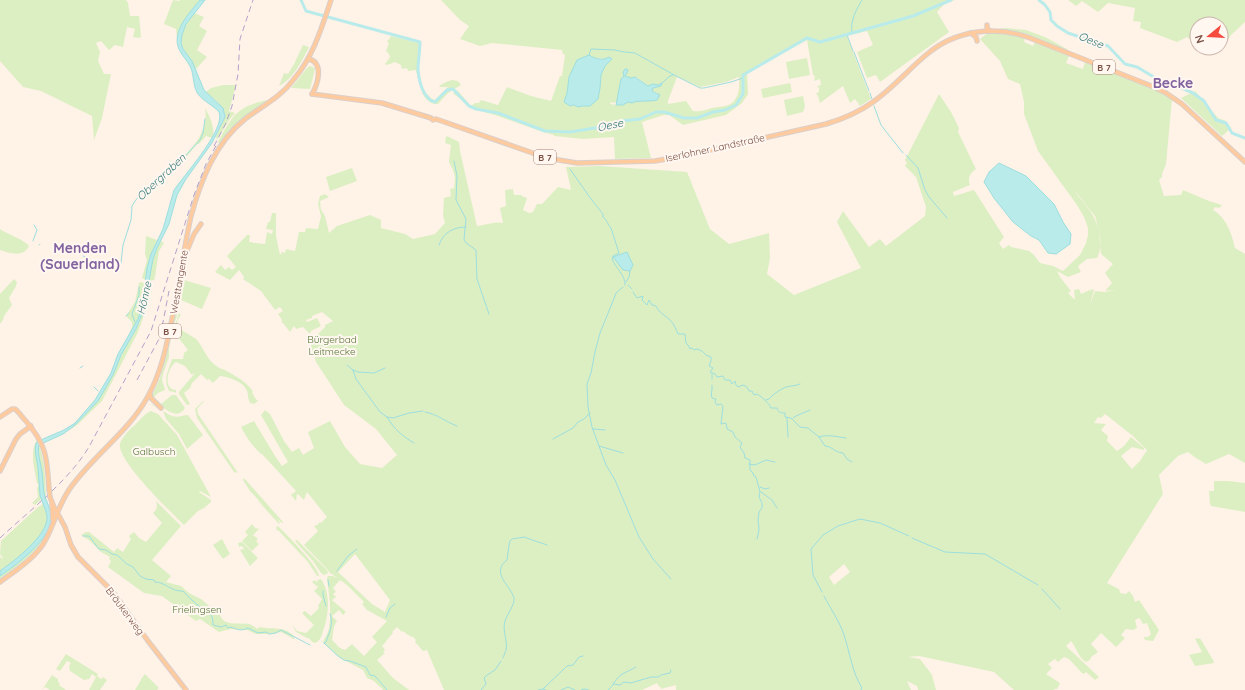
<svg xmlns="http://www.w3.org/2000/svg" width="1245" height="690" font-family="Quicksand,sans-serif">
	<rect width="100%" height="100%" fill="#fff2e7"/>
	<g fill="#dcefc3" fill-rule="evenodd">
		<polygon points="0,0 126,0 128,3 130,16 139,16 141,36 140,38 133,37 135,29 127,27 123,47 115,45 109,50 101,41 96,43 100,52 98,61 104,74 111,74 102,118 94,140 92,116 41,91 23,87 0,61"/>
		<path d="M 173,0 L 179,1 L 180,0 L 200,0 C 189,13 176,28 178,46 L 176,29 L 164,24 Z"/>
		<path d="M 441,0 L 955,0 L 945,3 L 937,12 L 949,32 L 880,82 L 876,75 L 867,78 L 857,52 L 873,45 L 867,31 L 847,36 L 871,99 L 860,106 L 855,99 L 850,103 L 843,86 L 820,103 L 818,96 L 816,93 L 819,92 L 819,88 L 817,86 L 821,85 L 820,79 L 814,81 L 815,76 L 813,75 L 807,40 L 747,73 L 748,94 L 742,103 L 726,115 L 683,125 L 669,115 L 664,115 L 642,122 L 651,158 L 615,159 L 614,137 L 583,139 L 554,136 L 554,135 L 543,132 L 495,115 L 473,109 L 454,94 L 453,93 L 457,90 L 471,106 L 475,103 L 479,103 L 481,100 L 498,105 L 507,87 L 531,96 L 551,101 L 560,76 L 562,76 L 565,55 L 563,54 L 562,50 L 492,43 L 480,46 L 460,39 L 469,26 L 460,20 ZM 588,55 L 594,58 L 606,59 L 605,66 L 601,75 L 600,88 L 590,106 L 582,106 L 578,107 L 565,102 L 567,93 L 569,77 L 577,60 ZM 624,76 L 625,76 L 631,78 L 636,77 L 649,86 L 653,84 L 658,85 L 662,83 L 661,86 L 653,88 L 652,91 L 658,93 L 638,102 L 635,101 L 632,103 L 628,102 L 616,105 L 610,104 L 611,102 L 614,103 L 617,101 ZM 677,77 L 700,87 L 726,82 L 739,77 C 740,88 739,103 725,106 C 721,107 716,107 712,108 C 705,110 701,112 693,111 L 686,101 L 668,104 L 668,101 Z"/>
		<polygon points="1068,0 1245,0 1245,22 1231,35 1222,48 1221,48 1221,24 1197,24 1197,44 1187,37 1177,42 1140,28 1141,22 1133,21 1135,8 1108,3 1098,12 1082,1 1076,6"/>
		<path d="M 194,13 L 204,17 L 199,26 L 207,31 L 197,50 L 207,57 L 195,70 C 192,61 186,56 183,48 C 177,35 188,22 194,13 Z"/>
		<polygon points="1006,28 1026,30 1045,37 1067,49 1066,51 1024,34 996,29"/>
		<path d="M 988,33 C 1001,33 1013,34 1025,38 L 1024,42 L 1033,46 L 1035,42 L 1069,56 L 1066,63 L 1083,69 L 1085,62 L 1156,90 L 1172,99 L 1166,164 L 1162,174 L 1162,177 L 1159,180 L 1164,196 L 1181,195 L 1183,190 L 1209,201 L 1222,205 L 1219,208 L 1215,207 L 1213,210 C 1226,217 1232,234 1235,248 L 1245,254 L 1245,463 L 1229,454 L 1206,464 L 1196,458 L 1188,452 L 1178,456 L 1159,475 L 1163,494 L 1107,583 L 1119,589 L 1120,593 L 1126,594 L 1129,591 L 1133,596 L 1135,602 L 1139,600 L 1159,630 L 1153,641 L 1145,640 L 1144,637 L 1148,637 L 1151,634 L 1147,623 L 1143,624 L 1140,619 L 1139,618 L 1135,620 L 1137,628 L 1133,630 L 1126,629 L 1121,635 L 1125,638 L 1116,647 L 1101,633 L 1091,644 L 1098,652 L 1091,657 L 1090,660 L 1086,662 C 1077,656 1077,648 1071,641 L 1066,646 L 1099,677 L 1095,680 L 1086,672 L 1084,674 L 1082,673 L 1069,659 L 1064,657 L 1058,662 L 1055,659 L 1048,664 L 1052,668 L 1046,674 L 1060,683 L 1057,689 L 1053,689 L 1055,690 L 1014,690 L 994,672 L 919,656 L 908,657 L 920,659 L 932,675 L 936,690 L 918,690 L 917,686 L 907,681 L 911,690 L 676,690 L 676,685 L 661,689 L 660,686 L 659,687 L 657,683 L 642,690 L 444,690 L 427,650 L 423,651 L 415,642 L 416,640 L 412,636 L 411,637 L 409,635 L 408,635 L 403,631 L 402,632 L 397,627 L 392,632 L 393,633 L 386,641 L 386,642 L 382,646 L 385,650 L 383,652 L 385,653 L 377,660 L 393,678 L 409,690 L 383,690 C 380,686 376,684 374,681 L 367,678 L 363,670 L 340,658 L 323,642 C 325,637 328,634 329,628 C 332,611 329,595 327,578 L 328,576 L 333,576 L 338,578 L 330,573 L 326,568 L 304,545 L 318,531 L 314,526 L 317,525 L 320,522 L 321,523 L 327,517 L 307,492 L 304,500 L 299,495 L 297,494 L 296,501 L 291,495 L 296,491 L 262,454 L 261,454 C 253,447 246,437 241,427 L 254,421 L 275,456 L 282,466 L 288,462 L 261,415 L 265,410 L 270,414 L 284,441 L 292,452 L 299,448 L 303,455 L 314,448 L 308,432 L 330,421 L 345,447 L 360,464 L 382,468 L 397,455 L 376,429 L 344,405 L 316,362 L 314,354 L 310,347 L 314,342 L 312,338 L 314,337 L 315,337 L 325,327 L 325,325 L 333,321 L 322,312 L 312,316 L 312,318 L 306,320 L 307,322 L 317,318 L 321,326 L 311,331 L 310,334 L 303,327 L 296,329 L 294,326 L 290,332 L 282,322 L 281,322 L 282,320 L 278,314 L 283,311 L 280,307 L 275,310 L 261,291 L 243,279 L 244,277 L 239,270 L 230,280 L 215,272 L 221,265 L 225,270 L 229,267 L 232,270 L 236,267 L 227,256 L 247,235 L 250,235 L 249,242 L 252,242 L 253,243 L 256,243 L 265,244 L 267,232 L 272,234 L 273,230 L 266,229 L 268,222 L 270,222 L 272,213 L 276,213 L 276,236 L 280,255 L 282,252 L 285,253 L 286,249 L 295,251 L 299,232 L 305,232 L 306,228 L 318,229 L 321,216 L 318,204 L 320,196 L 325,194 L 329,197 L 320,201 L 321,210 L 325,216 L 329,233 L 337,226 L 370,215 L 381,220 L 381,228 L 405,234 L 413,239 L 435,234 L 445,223 L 443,215 L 444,198 L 451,196 L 450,189 L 454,188 L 455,177 L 453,170 L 449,162 L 451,145 L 445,143 L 446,137 L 447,136 L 459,142 L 460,151 L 477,226 C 485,225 496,221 503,223 L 500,208 L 506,206 L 505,190 L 513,189 L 514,195 L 521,195 L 522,196 L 527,198 L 523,210 L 529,213 L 533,212 L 537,204 L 542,204 L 558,187 L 571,190 L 566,167 L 600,166 L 687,172 L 710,229 L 729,244 L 769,233 L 770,258 L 767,274 L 794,295 L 861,268 L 837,222 L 843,211 L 869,247 L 880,239 L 886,246 L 925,216 L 926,207 L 916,177 L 905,166 L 907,163 L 905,160 L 939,94 L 951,112 L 959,128 L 958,132 L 976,169 C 971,172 967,178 970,185 L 953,192 L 954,196 L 974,190 L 1004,237 L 999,243 L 1003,249 L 1009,245 L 1011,247 L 1029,251 L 1034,255 L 1040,263 L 1053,266 L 1063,271 L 1080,255 L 1086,243 L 1088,235 L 1088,228 L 1084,217 L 1077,205 L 1038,151 L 1024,114 L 1024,102 L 1020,84 L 1008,79 L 1000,61 L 980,39 ZM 1075,191 L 1095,216 L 1099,231 L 1101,254 L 1113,264 L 1105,273 L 1112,283 L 1105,291 L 1116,290 L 1105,292 L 1095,291 L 1090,305 L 1094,290 L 1092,289 L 1090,291 L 1090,290 L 1081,294 L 1079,289 L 1074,290 L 1075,299 L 1074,299 L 1068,293 L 1071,291 L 1060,277 L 1057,271 L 1068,277 L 1081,272 L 1078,266 L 1087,259 L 1097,258 C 1105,243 1098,221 1088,208 C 1084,202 1078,197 1075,191 ZM 1105,414 L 1133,436 L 1147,450 L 1140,461 L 1132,469 L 1121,456 L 1132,447 L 1144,450 L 1144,448 L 1131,437 L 1124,446 L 1117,451 L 1107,441 L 1108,436 L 1101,430 L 1106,424 L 1094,423 L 1098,417 L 1101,418 ZM 355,554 L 390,600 L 385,612 L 372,604 L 338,572 ZM 844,564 L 850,572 L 834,585 L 829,577 ZM 340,580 L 347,585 L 364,602 L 362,604 L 367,610 L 387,621 L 372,637 L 377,642 L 364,656 L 352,644 L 345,650 L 340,648 L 332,640 L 334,626 L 337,621 L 332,616 L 339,610 L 343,615 L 346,612 L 332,600 L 336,597 L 333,594 L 336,592 L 333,588 Z"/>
		<path d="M 391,36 L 419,43 C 421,62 414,76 425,95 L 423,95 L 422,92 L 417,73 L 416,73 L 416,70 L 408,71 L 407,68 L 402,69 L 401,65 L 395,62 L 387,65 L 385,64 L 390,57 L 389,54 L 386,51 L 389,43 L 387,42 Z"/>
		<path d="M 303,45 L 309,47 C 302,61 293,79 279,86 L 284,73 L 288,74 L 294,64 Z"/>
		<polygon points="807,58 810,75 789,79 786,62"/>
		<polygon points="310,66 313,67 315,69 310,89 291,88 307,68"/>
		<path d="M 452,80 L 458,81 L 461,85 L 448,93 L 438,104 C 433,105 427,101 424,96 L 427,94 L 432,99 L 435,100 L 448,87 L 440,87 L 439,86 L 446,82 Z"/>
		<polygon points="790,83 792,92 763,98 761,89"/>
		<path d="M 223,85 L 236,85 L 229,111 L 235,113 L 229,120 L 217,140 L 216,136 L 225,117 C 225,106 214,99 206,92 L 211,88 Z"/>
		<polygon points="1195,91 1218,118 1226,121 1231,128 1222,136 1181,98"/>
		<polygon points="803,96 805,106 803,112 787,116 784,100"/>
		<path d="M 268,100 L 220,144 L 218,142 C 232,116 237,106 268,100 Z"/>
		<path d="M 205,108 C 210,117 216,129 212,138 L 206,136 L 199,144 L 197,144 L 178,167 L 176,165 C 191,149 209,133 205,108 Z"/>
		<polygon points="352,168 357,181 330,191 326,177"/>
		<path d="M 0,229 C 7,234 25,240 29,246 C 23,258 10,253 0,250 Z"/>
		<polygon points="146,236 157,240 151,254 146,280 142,278 147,260 145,254"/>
		<path d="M 161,241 L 164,243 L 159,251 L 155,277 L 154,280 L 149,281 C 148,269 154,252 161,241 Z"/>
		<path d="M 183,273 L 185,274 L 183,277 L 181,289 L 178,312 L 174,325 L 169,348 L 169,357 L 163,374 L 162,380 L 165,390 L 158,393 L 154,397 L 161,404 L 172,395 L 176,395 L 185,408 C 177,423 159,404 151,398 L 160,378 L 166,356 Z"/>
		<polygon points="14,279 17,282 16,286 9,298 12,305 4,316 3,320 0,324 0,294"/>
		<polygon points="184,280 211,288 202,309 181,300"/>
		<polygon points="141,282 145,283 144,298 140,315 128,337 132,327 132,322 126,316 135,302 139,283"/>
		<path d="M 149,285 L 151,286 L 152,290 L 142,321 L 137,334 L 102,401 L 77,425 L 63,434 C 86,418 104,395 115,370 C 117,365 118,360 121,356 C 124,348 129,342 133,335 C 142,319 146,302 149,285 Z"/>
		<path d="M 179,313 L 181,315 C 169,328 188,332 196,339 C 203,346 206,358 214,364 C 217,367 221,369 225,370 C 236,376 245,381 253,391 L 252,392 L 255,398 L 258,401 L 254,404 L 252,403 L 251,404 C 247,399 249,394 246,389 C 242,381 228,377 220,376 L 213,383 L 209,379 L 207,380 L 201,374 L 192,383 L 190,388 L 184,393 L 190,404 L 187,405 L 179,394 L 179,392 L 195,373 L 194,373 L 192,375 L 185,366 L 176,362 C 168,367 162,389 176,390 L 176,393 L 174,392 L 169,391 C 163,378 168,372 172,359 L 183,359 L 184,353 L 188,350 L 173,331 Z"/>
		<polygon points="203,401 204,401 197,409 198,414 238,473 234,472 197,418 195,409"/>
		<path d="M 149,404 C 158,405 164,413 172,416 C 178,418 183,415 188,415 L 203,435 L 187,449 L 179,434 L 166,419 L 163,411 L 154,406 Z"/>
		<path d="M 151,411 L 158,414 L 177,435 L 211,497 L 200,491 L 199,492 L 211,500 L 211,502 L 204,508 L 198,511 L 184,525 C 172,513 117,461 120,444 C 121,439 130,428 135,425 C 140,420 144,414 151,411 Z"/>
		<path d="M 37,440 C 45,459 45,475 46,495 L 35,505 L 32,503 L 38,497 L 37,488 L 39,485 L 37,483 C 35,470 29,452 37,440 Z"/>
		<polygon points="244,478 283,522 282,523 276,518 280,523 279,524 259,502 258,500 267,509 250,491 243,480"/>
		<polygon points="1214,481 1228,481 1245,483 1245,512 1211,506 1210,503 1209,491 1214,491"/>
		<path d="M 47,501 C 49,507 51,513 51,520 C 49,544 18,566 0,579 L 0,557 L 3,559 L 3,558 L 0,554 L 1,541 L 37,508 Z"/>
		<path d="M 156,501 L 181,526 L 152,560 L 171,576 L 166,582 L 181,586 L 189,593 L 201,599 L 220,615 C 224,627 239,622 249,624 C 252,625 255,627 257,629 L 259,627 C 274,630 283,625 295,637 L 294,639 L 281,632 L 267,634 L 256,634 L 247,630 L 230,629 L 219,632 L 200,619 L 196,621 L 162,596 L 144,593 L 108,567 L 111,561 L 109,559 L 110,557 L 101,552 L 90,541 L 81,535 L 86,532 L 89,532 L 114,552 L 117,548 L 123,552 L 131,539 L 129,536 L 134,532 L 139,538 L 146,542 L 162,523 L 153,513 C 157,509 158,507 156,501 Z"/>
		<polygon points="252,524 256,529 257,528 259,529 253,535 258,539 256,541 259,544 252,551 242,541 248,535 245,532"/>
		<path d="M 278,526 C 287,535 318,566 319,576 L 317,576 L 308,562 L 278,530 L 277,531 L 276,527 Z"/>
		<polygon points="222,539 230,554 223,559 213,545"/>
		<polygon points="297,540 326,569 328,572 327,574 324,575 321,573 313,561 296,542 295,540"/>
		<polygon points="242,542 258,558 250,566 240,550 244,549 242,546 239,547 238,543"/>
		<path d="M 321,579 C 331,593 329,616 323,631 C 321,637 320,642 314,643 L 310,640 L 310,638 L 309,639 L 296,632 L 292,624 L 297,631 L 306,633 L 314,625 L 302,613 L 305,611 L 311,616 L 319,608 L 318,606 L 322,599 L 314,591 L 318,587 L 312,582 L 315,580 L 316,582 L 318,581 L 317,580 Z"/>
		<polygon points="1197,638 1198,639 1200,638 1213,660 1214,663 1195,666 1189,655 1202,652 1195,639"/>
		<polygon points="66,654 98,674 97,676 101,679 103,677 107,680 100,690 89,690 96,677 92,674 89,679 84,680 70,671 69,666 71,663 67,661 60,671 56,669"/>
		<polygon points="145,674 159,688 157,690 135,690 141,680 141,679"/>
		<polygon points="52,675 58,679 58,682 60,683 59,685 66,690 50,690 45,687 42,690"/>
	</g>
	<g fill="#b9ebeb" stroke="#9ddede">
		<path d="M 200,0 L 205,0 L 186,24 L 182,35 L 181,43 L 183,49 L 192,61 L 204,90 L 223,108 L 225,117 L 212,143 L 186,179 L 177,195 L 169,224 L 157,248 L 153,259 L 146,298 L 142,314 L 136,329 L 121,355 L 113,375 L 101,396 L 98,401 L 74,426 L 63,434 L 39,445 C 37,453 41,464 42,472 C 43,479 43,487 44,493 C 46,501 51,509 51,517 C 52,539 16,565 0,576 L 0,571 C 14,561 49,535 47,516 C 46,509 42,503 40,495 C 39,486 39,477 38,468 C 37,459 34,452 36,443 L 43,439 L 64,430 L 75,423 L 95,400 L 111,373 L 118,354 L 138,319 L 143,303 L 147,268 L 151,254 L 163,229 L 174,190 L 177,186 C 187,172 226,128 219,112 C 213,105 204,102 198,94 C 193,87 194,76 191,68 C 188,61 182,56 179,49 C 171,32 190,12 200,0 Z"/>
		<path d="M 589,55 C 595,59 603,61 609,57 L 612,59 L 605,66 L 601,75 L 600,88 L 598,99 L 590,106 L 582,106 L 578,107 L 574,105 L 570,106 L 564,102 L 567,93 L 569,77 L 577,60 Z"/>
		<path d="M 625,69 L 627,69 L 628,71 L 625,76 L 631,78 L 635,77 L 648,86 L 653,84 L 658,85 L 662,83 L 661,86 L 653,88 L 652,91 L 660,95 L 657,100 C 650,102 637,100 632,103 L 628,102 L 623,105 L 616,105 L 621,79 L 624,76 L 623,72 Z"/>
		<polygon points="999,163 1026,176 1054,204 1063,222 1071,234 1070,244 1056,254 1048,253 1039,240 1031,236 1013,222 994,198 984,182 989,172"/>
		<polygon points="627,252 633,265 630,271 623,270 613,257"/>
	</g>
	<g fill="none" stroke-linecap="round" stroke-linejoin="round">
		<g stroke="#9ddede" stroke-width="1">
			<path d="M 852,33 C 850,21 856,10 862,0"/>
			<polyline points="847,35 853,51"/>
			<polyline points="625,52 635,53 676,76 700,88 704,88 731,82 743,78"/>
			<polyline points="854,52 869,91"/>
			<polyline points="589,55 591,49 615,50 624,52"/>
			<polyline points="662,83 670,76 673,75"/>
			<polyline points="870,93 872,99"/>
			<polyline points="874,106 881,125 903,153"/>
			<polyline points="906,155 918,168 925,190 929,197 947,218"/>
			<polyline points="454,161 457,176 456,200 466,219 464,239 466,243 476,250 477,279 489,314"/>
			<path d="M 570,169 L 591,199 L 603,214 L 603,217 C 607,219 608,226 611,228 L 619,253 L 613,256 L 612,259 C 615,267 626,276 625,285"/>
			<polyline points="33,241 37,230 34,225"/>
			<polyline points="39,245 40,244"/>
			<path d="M 439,245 C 443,233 453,227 466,227"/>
			<polyline points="68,249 69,249"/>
			<polyline points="83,256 87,258"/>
			<polyline points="121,263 123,245 131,220 132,206 135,201 140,195 158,183 166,173 176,166 200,140 203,133 205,119"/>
			<polyline points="626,282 629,277 630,271"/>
			<polyline points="628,285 632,289"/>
			<polyline points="623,287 616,293 613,301 600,333 595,352 591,373 587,384 588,407 592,427 606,465 615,480 639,537 653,559 671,579"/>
			<path d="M 633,292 L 637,298 L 643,296 L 642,300 L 647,305 L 649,300 L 652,305 L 656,306 C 659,313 665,315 670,320 C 674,324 676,329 678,334 L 685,334 L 686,343 L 688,345 L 690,349 L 692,348 L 694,350 L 697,349 L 702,351 L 706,355 L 711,357 L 711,361 L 709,366 L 713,368 L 710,372 L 715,374 L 717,377 L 723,376 L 725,380 L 730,380 L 732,384 L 735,381 L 736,385 L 738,387 L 743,385 L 747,387 L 749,391 L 752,391 L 754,395 L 757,394 C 762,397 769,403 771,408 L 777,408 C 778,412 780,413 785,413 L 785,417 L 791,418 L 800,427 L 808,428 L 819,437 L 825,446 C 834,447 833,452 843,453 L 847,459 L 852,462"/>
			<polyline points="126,316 129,313"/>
			<polyline points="135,322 132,314 139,295 139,287"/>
			<polyline points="347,365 353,370 356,379 380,412 387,417 393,418 409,413 423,411"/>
			<polyline points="80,368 83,366"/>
			<polyline points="353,370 358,372 374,373 385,368"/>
			<polyline points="712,379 712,374"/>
			<path d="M 712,385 C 713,390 710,394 712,398 L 716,399 L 715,402 L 717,405 L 721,404 L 723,406 L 721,424 L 726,423 L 727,429 L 733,432 L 735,437 L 742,443 L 740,447 L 744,453 L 745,458 L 750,460 L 750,470 L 753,473 L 754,476 L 756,477 L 760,492 L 759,497 L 762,503 L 762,508 L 759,512 L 758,520 L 759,530 L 757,539"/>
			<polyline points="94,387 98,391"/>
			<path d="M 766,400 L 769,399 C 772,395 781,389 786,387 C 790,386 796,386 800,384"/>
			<path d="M 425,412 C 437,414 446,422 457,426"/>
			<path d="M 387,417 C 394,429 402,436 414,443"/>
			<polyline points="787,418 788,437"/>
			<polyline points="793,418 796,416 810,410"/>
			<polyline points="593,429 605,430"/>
			<path d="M 819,437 C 828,434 837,437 846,438"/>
			<polyline points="553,439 573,428 578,422 584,419 590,413"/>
			<polyline points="599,446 623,453"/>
			<polyline points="749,464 755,465 766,460 775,462"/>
			<polyline points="760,487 765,489 769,488"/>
			<polyline points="761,492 772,500 777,508"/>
			<path d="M 83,536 L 89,536 L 99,549 L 106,550 L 112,554 L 117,555 L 127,564 L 133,567 L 140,576 L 146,579 L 154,580 L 155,582 C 165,582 172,592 183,591 C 187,596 195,603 200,607 C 204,610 208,611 211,615 C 213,618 213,622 213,625 L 221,627 L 226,625 L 228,628 L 231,627 C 238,630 242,631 248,628 L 258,633 L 266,632 L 269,634 L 276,633 L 281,630 L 310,645"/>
			<polyline points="912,538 945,552 985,554 1038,585"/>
			<polyline points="337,571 348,556 357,549"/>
			<polyline points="328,580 329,586"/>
			<polyline points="1042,589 1060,609"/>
			<polyline points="323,591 323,595 326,606"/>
			<polyline points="822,592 813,575 811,549 823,535 838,526 860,519 880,523 909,536"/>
			<path d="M 824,596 C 830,608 840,622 844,635 C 850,653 852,672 862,688 L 861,690"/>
			<polyline points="386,617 390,608 395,604"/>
			<polyline points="324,643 338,656 344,660 350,661 366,667 370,675 375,676 387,690"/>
			<path d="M 324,643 L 326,642 C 329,633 334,624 330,614"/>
			<path d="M 503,658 C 504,656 505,652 506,650 C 508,641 502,631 505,621 C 507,614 515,605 514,598 C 511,586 490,573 507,560 L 509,545 L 510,541 L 512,539 L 524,537 L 547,545"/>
			<path d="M 613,684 C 621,672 624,674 636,667"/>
			<polyline points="543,689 565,668 567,666 573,665 579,657 583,656"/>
			<polyline points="481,690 486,684 484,678 487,675 495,670 501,661"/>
			<polyline points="538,690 543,689 546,690"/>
			<polyline points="561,690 568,687 575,690"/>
			<polyline points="581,690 584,689 589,690"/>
			<polyline points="608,690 614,684 620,685 624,682 631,683 651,677 658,677 661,675 670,673 671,670"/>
		</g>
		<g stroke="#b9ebeb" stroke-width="3">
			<path d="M 301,0 L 306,11 L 420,42 C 420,51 418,61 418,70 C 419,81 423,99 435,102 L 447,90 L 453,89 L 469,106 L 476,109 L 498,113 L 545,131 L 570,132 L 601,127 L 621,121 L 640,119 L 656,112 L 664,112 L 684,118 L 697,118 L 713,112 L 725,110 L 736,105 L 743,94 L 743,75 L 807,38 L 820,42 L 913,16 L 951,0"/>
			<polyline points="1039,0 1045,5 1050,12 1051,20 1057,26 1068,33 1108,46 1125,64 1137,67 1164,83 1179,87 1193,93 1204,101 1216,120 1226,123 1232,133 1245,138"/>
		</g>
		<defs>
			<g id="major">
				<polyline points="987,25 987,28 990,31"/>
				<polyline points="971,33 976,37 977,41"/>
				<path d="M 309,59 C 324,63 318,84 312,94"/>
				<path d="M 312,94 L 382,103 L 431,118 L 433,120 L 436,119 L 547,158 L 577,163 L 655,161 L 683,156 L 826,124 C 843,119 859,112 873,102 C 893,88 908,70 926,55 C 955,30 995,25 1030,38 L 1154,87 L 1166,93 L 1182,104 L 1245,162"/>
				<polyline points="186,253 194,234 201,224"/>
				<polyline points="150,394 151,398 161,408"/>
				<path d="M 0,417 L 12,409 L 15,409 C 19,412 22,417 25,420 C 47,445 47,458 49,489"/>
				<polyline points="0,471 16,439 20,434 31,426"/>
				<polyline points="50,497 54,507 65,527 71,545 78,557 113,592 148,641 186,690"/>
				<polyline points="52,504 53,520"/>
				<path d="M 0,582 C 15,571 38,556 46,539 C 55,522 59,503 71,487 C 94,455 128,432 147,398 C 162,372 167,343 173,314 C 179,281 184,248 191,216 C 201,180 215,143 245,119 C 262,106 281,97 294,79 C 313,57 322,27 331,0"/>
			</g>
		</defs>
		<use href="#major" stroke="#dacfcb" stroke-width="5.5"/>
		<use href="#major" stroke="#ffcb9e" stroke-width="3.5"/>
		<g stroke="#b2a3cb" stroke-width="1" stroke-dasharray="6 4" stroke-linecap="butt">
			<polyline points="214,146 226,123 232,106 238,74 240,39 253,0"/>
			<polyline points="137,380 159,339 163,322 169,291"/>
			<path d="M 0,538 C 29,511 71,479 90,445 L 151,331 L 194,195 L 206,164 L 218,142"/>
		</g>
		<defs>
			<polyline id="major-bridge" points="49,489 50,497"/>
		</defs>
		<use href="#major-bridge" stroke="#dacfcb" stroke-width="5.5" stroke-linecap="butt"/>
		<use href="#major-bridge" stroke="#ffcb9e" stroke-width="3.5"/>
	</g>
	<g text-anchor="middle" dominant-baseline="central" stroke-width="4" stroke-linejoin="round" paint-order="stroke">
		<g fill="#fff7f0" stroke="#a3847a" stroke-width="1">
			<rect x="1093" y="60" width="22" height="14" rx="3"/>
			<rect x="534" y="150" width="22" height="14" rx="3"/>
			<rect x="159" y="324" width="22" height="14" rx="3"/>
		</g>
		<g font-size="9" font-weight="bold" fill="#7c5247">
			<text x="1104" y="67">B 7</text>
			<text x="545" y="157">B 7</text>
			<text x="170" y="331">B 7</text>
		</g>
		<g font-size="10" fill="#7c5247" stroke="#fff7f0">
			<text transform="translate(715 148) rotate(-12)">Iserlohner Landstraße</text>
			<text transform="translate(179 282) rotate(-80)">Westtangente</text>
			<text transform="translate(125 611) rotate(53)">Bräukerweg</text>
		</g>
		<g font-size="10" fill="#557739" stroke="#fff7f0">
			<text x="332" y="339">Bürgerbad<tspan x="332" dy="12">Leitmecke</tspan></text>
			<text x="154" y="451">Galbusch</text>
			<text x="197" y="609">Frielingsen</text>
		</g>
		<g font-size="11" font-style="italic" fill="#367b7b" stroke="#fff7f0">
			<text transform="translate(1091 40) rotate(22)">Oese</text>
			<text transform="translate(610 125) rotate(-11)">Oese</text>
			<text transform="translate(161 177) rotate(-43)">Obergraben</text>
			<text transform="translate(144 298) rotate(-77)">Hönne</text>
		</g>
		<g font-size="14" font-weight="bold" fill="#8263a0" stroke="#fff7f0">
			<text x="1173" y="83">Becke</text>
			<text x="80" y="248">Menden<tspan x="80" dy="16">(Sauerland)</tspan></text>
		</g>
	</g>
	<g transform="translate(1209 36) rotate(252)"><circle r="19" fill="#fff7f0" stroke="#cbb5ac"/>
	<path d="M0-3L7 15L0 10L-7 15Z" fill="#f54b3f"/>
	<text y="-6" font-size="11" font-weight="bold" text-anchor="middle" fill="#7c5247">N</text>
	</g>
</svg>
